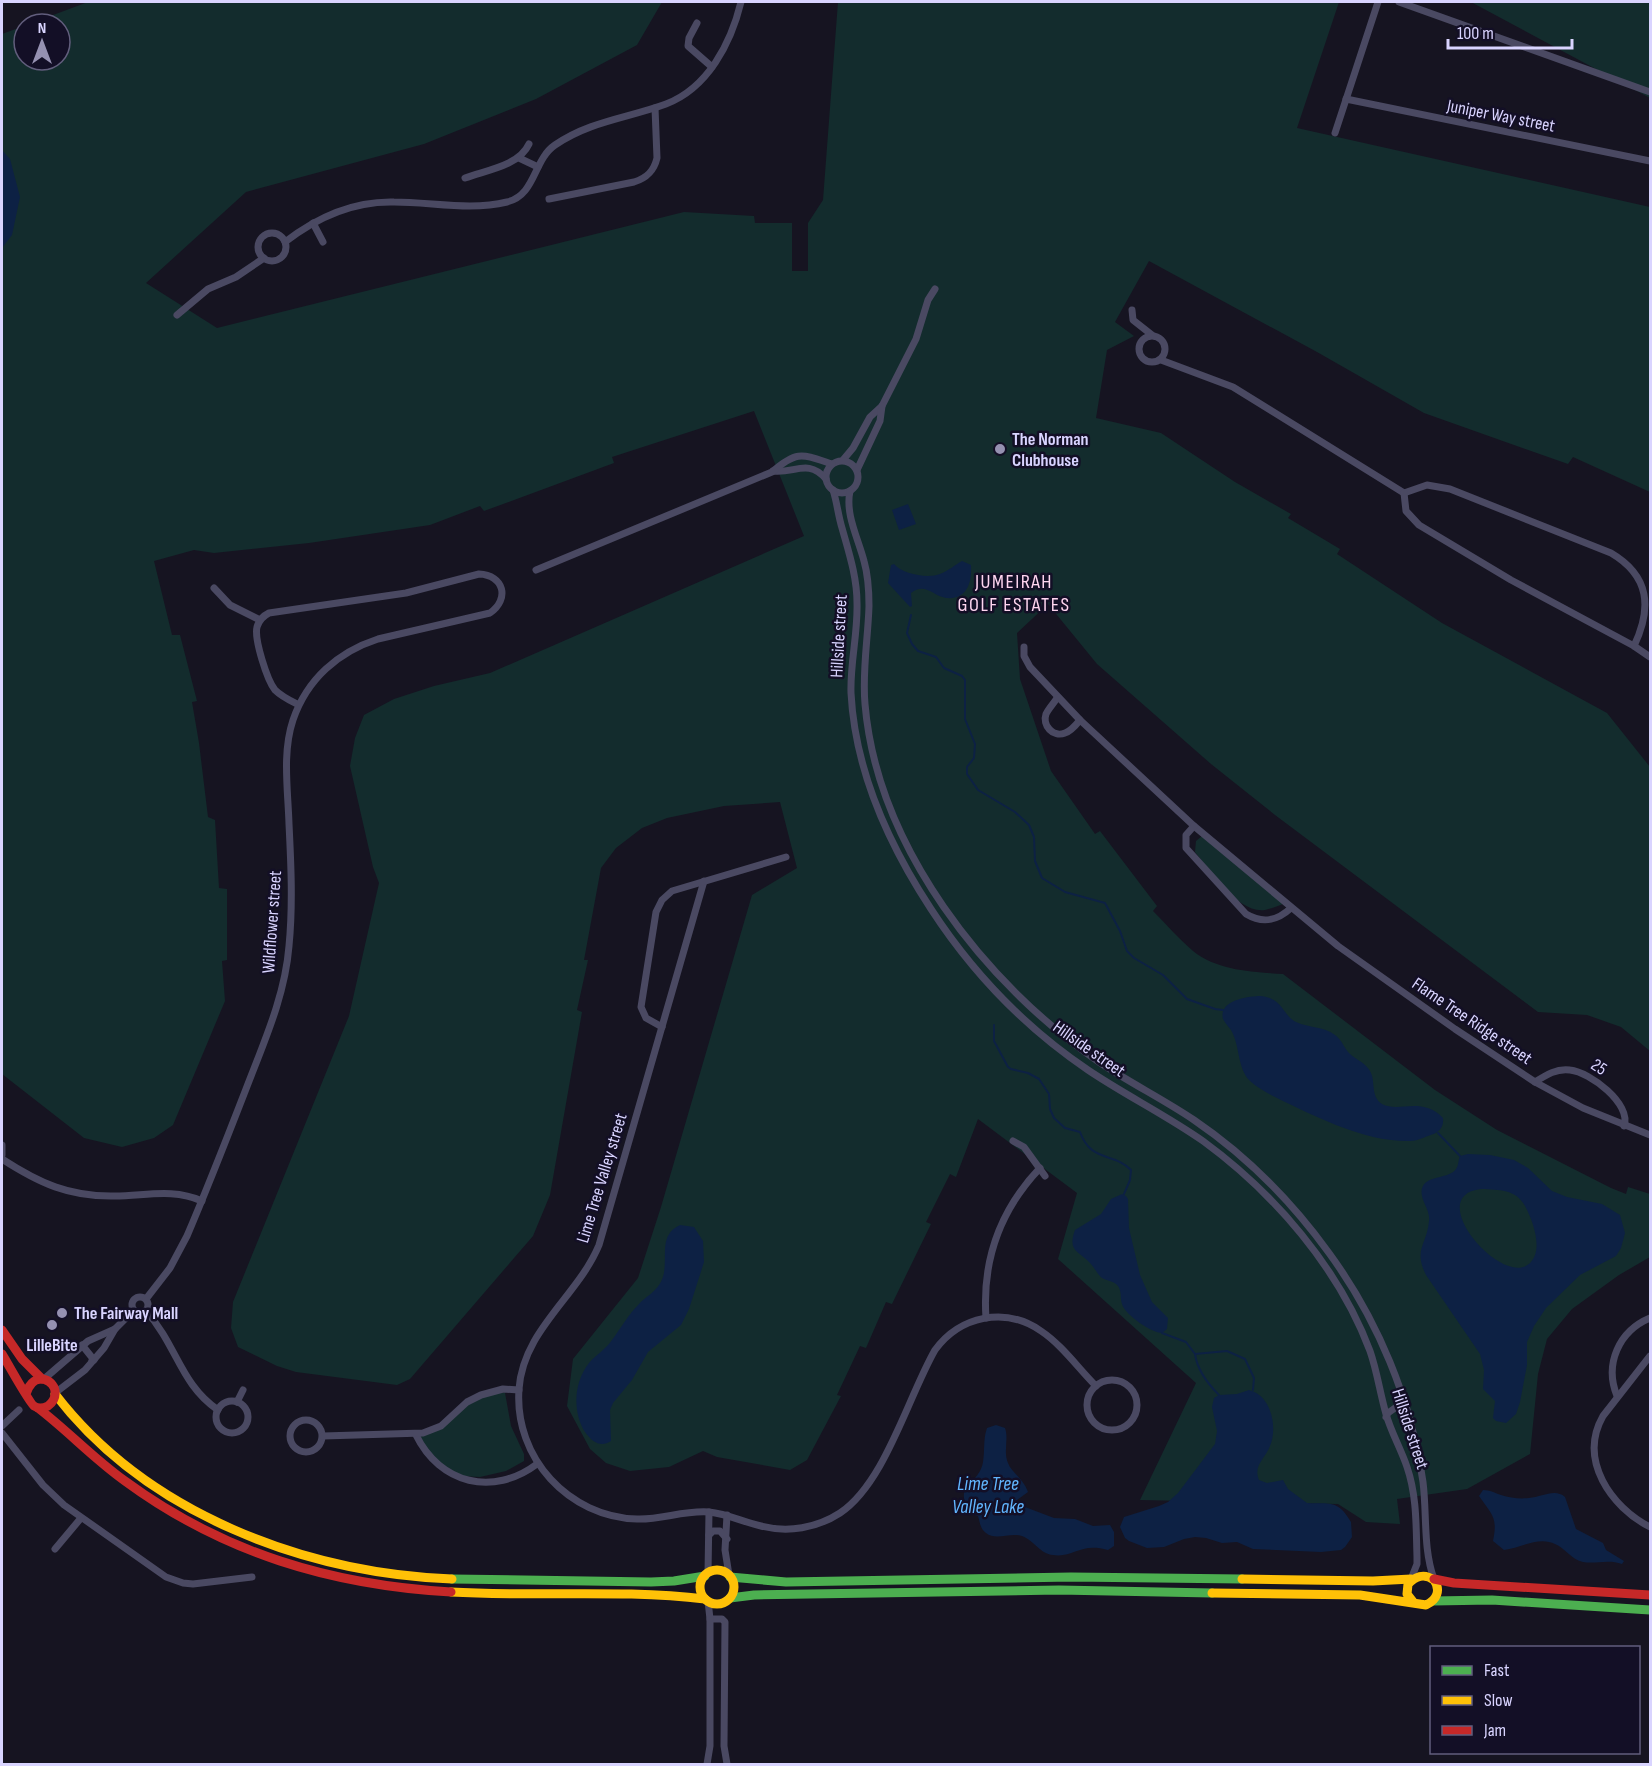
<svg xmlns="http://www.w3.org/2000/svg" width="1652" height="1766" font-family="'Sofia Sans Condensed',sans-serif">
	<rect width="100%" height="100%" fill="#161421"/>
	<g fill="#132c2d">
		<path d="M 88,2 L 662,2 L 637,45 L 536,99 L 424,144 L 246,192 L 146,283 L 217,328 L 684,212 L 754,216 L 755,223 L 792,223 L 792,271 L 808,271 L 808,223 L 823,200 L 838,2 L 1339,2 L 1297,128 L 1650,207 L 1650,492 L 1573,457 L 1568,464 L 1424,413 L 1317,352 L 1149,261 L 1115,322 L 1134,336 L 1107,350 L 1096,418 L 1161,433 L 1235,482 L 1291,514 L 1288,518 L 1340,549 L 1337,554 L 1442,623 L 1607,713 L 1650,767 L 1650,1051 L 1621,1027 L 1587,1015 L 1538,1012 L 1275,815 L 1211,764 L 1097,664 L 1048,604 L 1017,633 L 1020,679 L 1051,771 L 1095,834 L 1100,831 L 1157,906 L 1153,911 C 1166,924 1179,939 1193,951 C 1218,971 1253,972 1283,974 L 1435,1090 L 1497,1130 L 1611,1188 L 1626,1194 L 1628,1187 L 1650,1194 L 1650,1257 L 1619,1275 L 1572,1309 L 1547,1339 L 1538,1374 L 1530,1454 L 1467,1489 L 1397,1499 L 1400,1524 L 1366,1522 L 1338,1504 L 1140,1500 L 1196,1383 L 1058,1259 L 1077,1193 L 978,1119 L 956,1177 L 950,1174 L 926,1222 L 931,1224 L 892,1304 L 886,1302 L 866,1348 L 860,1346 L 837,1395 L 841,1396 L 807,1460 L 790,1470 L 717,1457 L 703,1451 L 669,1467 L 630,1471 L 606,1463 L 590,1449 L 567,1406 L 573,1359 L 638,1278 L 661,1207 L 752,895 L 797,868 L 780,802 L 724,806 L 667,818 L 642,828 L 616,848 L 601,868 L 584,960 L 588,960 L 577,1010 L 582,1012 L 550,1195 L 533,1236 L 410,1379 L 397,1385 L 296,1372 L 277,1366 L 238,1347 L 231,1328 L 233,1302 L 349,1016 L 379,883 L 373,867 L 350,766 L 355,738 L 364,715 L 394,699 L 434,686 L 490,673 L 804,536 L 754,411 L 612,457 L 614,463 L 484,511 L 480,506 L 430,525 L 309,543 L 214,553 L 194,550 L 154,561 L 172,635 L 180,635 L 197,701 L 192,702 L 199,743 L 208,817 L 215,820 L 219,888 L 227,889 L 227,960 L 222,961 L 225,1001 L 173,1125 L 154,1138 L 122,1147 L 84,1138 L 2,1074 L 2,34 L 24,26 L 24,60 L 60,60 L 60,24 L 29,24 Z"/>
		<polygon points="1471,2 1650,2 1650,98"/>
		<path d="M 1202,836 L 1283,904 C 1277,906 1271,909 1265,910 C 1238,914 1210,870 1195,852 L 1196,841 Z"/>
		<polygon points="490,1393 505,1393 511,1426 524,1454 524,1461 506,1471 480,1477 461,1476 437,1466 417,1434 438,1426 477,1398"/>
	</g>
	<g fill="#0d2144" fill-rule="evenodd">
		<polygon points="2,150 10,159 20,197 12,235 2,248"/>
		<polygon points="908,504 916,524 899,530 892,510"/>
		<path d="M 962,561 L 971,565 C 972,581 968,600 946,598 C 933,596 925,582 911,593 L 912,606 L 910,607 L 888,583 L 891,565 L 894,564 C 902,574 928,579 940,574 C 948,571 955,565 962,561 Z"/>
		<path d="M 1261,996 C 1284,999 1282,1015 1296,1022 C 1309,1028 1323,1026 1335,1035 C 1342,1040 1344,1048 1349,1053 C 1356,1060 1365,1062 1370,1071 C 1376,1081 1370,1096 1382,1104 C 1399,1113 1422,1096 1443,1118 C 1444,1129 1438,1133 1428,1136 C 1422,1138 1417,1141 1410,1141 C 1367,1142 1323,1120 1285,1102 C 1273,1096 1260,1090 1250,1081 C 1237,1068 1240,1045 1231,1030 C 1228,1026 1225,1023 1223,1019 C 1218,1000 1249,996 1261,996 Z"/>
		<path d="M 1468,1154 L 1490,1155 L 1514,1160 L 1528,1168 L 1552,1191 L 1567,1197 L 1602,1204 L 1620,1215 L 1625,1233 L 1621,1248 L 1616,1256 L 1580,1275 L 1546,1308 L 1534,1326 L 1527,1342 L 1527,1365 L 1520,1402 L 1516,1414 L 1506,1423 L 1496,1421 L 1493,1418 L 1495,1401 L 1483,1389 L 1484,1370 L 1480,1354 L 1426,1275 C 1413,1249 1427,1245 1429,1221 C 1431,1209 1417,1198 1423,1186 C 1429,1175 1449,1179 1456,1169 C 1459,1165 1458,1160 1460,1156 ZM 1481,1189 C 1499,1190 1516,1189 1525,1206 C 1532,1219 1540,1241 1535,1255 C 1516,1304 1417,1196 1481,1189 Z"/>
		<path d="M 1122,1194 L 1126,1196 L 1128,1199 L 1129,1228 L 1140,1275 L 1152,1302 L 1168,1318 L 1167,1329 L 1162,1333 C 1152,1333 1125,1315 1122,1304 C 1120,1298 1122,1292 1118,1286 C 1114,1281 1107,1281 1102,1278 C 1097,1274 1095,1268 1090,1263 C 1079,1251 1067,1252 1075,1230 L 1101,1214 L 1111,1199 Z"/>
		<path d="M 680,1225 L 694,1227 L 703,1241 L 704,1262 L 689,1309 L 681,1325 L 648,1352 L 632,1380 L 613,1403 L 610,1410 L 611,1441 C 601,1448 592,1442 585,1432 C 572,1411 574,1382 589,1363 C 596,1355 606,1349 612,1340 C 621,1328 628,1315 639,1304 C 645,1297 654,1293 659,1285 C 673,1265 654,1237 680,1225 Z"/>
		<path d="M 1249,1390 C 1271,1395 1278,1427 1270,1446 C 1265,1459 1253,1465 1259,1480 L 1267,1483 L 1283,1480 L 1288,1489 L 1307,1503 C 1329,1504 1338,1499 1351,1522 L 1352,1537 L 1345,1547 L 1341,1550 L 1321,1552 L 1253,1549 L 1237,1542 L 1222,1543 L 1206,1538 L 1195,1537 L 1184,1539 L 1164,1547 L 1147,1548 L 1129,1541 L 1125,1538 L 1120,1527 L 1124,1517 L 1159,1506 L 1168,1502 L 1178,1493 L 1215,1444 L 1217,1431 L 1212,1407 L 1214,1398 L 1219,1395 L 1237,1394 Z"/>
		<path d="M 996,1425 L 1005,1428 C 1009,1439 1003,1452 1008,1463 C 1011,1472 1023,1478 1028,1492 L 1009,1506 L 1025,1507 L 1054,1518 L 1075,1519 L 1093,1526 L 1110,1525 L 1114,1532 L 1114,1546 L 1108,1550 C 1080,1542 1074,1558 1053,1555 C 1040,1554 1035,1541 1022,1536 C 1010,1532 996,1541 986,1533 C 980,1529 980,1522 978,1516 L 970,1513 C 952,1483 979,1486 983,1462 C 985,1450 983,1439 987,1428 Z"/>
		<path d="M 1483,1490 C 1490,1490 1495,1493 1501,1495 C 1510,1498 1520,1499 1529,1498 C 1542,1497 1555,1488 1565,1497 L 1576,1529 L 1603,1543 L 1606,1550 L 1624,1561 L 1622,1564 C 1609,1559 1596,1564 1583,1562 C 1572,1560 1565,1548 1555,1544 C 1539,1536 1520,1548 1504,1550 L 1493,1541 C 1498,1517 1492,1515 1479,1496 Z"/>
	</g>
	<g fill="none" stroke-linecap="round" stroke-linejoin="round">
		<g stroke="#0d2144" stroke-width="2">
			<polyline points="911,615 907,633 912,644 918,651 936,657 944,668 962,676 965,680 965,719 975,744 974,758 967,767 967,774 978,790 1015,812 1029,825 1034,837 1035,861 1042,878 1065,892 1105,903 1120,931 1127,951 1134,958 1163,975 1187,999 1215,1009 1223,1010"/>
			<path d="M 994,1025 L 994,1041 L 1008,1067 L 1011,1069 L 1028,1073 L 1039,1079 L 1049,1094 L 1050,1109 L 1054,1118 L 1065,1128 L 1080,1132 C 1091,1163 1114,1152 1131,1170 L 1130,1180 L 1124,1194"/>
			<polyline points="1438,1133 1460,1156"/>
			<polyline points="1162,1333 1186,1342 1195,1354 1227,1351 1245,1359 1254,1378 1253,1390"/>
			<path d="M 1195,1354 C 1197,1369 1208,1384 1219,1395"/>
		</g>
		<g stroke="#4a4962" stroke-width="7">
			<polyline points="1399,2 1650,92"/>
			<polyline points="697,23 689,38 688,46 712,67"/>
			<polyline points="1346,99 1650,161"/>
			<polyline points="1335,133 1378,2"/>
			<polyline points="519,158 538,167"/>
			<path d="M 465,178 C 486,170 519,166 529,144"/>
			<path d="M 549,199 L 634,182 C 647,178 654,171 657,158 L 655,108"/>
			<polyline points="313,223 323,242"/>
			<circle cx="272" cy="247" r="14"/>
			<path d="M 285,242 C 316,218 354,201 394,202 C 432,202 470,211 507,202 C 536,195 533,160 555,145 C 590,121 628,118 666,104 C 708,88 731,43 741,2"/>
			<polyline points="1132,310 1133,320 1152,335"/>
			<polyline points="177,315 208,289 236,277 264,258"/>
			<circle cx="1152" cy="349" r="13"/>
			<polyline points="1161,360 1233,387 1404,493"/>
			<polyline points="843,460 853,448 870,417 882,406 916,339 928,300 935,289"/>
			<circle cx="842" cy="477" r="16"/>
			<polyline points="857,470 880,421 882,406"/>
			<path d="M 773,471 C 794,474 808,458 826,479"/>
			<path d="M 833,490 C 837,502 838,515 842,528 C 849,553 857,577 857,603 C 858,633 850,663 851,693 C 855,770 889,845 931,909 C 972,972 1026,1028 1088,1070 C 1125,1095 1166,1115 1203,1141 C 1274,1193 1339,1268 1370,1351 C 1377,1371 1380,1393 1386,1414 C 1391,1432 1401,1449 1407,1467 C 1417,1496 1416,1527 1417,1557 L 1417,1564 L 1411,1579"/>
			<path d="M 850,491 C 845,514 858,538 864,561 C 868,575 869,591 869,606 C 868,639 862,671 865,704 C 877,846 985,984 1099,1062 C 1130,1083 1163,1099 1194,1120 C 1247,1156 1292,1202 1329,1253 C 1378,1320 1411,1400 1423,1482 C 1427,1514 1423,1549 1434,1579"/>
			<path d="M 1404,493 L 1427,485 L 1450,489 L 1611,553 C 1650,576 1652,608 1634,646"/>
			<polyline points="1404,493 1406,511 1419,525 1511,580 1634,646 1650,657"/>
			<path d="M 536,570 L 772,472 C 797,450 802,454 832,464"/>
			<polyline points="214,588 230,605 260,620"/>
			<polyline points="1024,647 1024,656 1030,667 1080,720 1194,826 1338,946 1455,1029 1535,1082 1583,1108 1650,1135"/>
			<path d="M 1057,698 C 1054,703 1049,708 1046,714 C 1042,725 1053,738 1065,733 C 1071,731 1076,725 1080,720"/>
			<path d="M 1194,826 L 1186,835 L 1186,848 L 1246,914 C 1263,924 1277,921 1291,908"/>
			<path d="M 704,881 L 599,1245 C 578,1296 523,1330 519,1389 C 514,1458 569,1517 637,1519 C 661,1520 684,1510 709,1512 C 728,1514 743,1522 761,1526 C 788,1533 817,1528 840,1513 C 885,1483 908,1397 935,1350 C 960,1316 1005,1306 1041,1331 C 1062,1345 1078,1368 1096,1386"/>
			<polyline points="662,1027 646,1018 641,1007 656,912 662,900 672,891 786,857"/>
			<path d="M 1535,1082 C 1546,1075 1557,1068 1570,1070 C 1590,1072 1632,1104 1624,1126"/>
			<polyline points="1013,1141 1024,1147 1045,1176"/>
			<polyline points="2,1145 2,1155"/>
			<path d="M 2,1159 C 39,1183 69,1197 115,1196 C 145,1196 173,1188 202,1201"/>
			<circle cx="140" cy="1305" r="8"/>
			<path d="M 146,1299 L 170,1268 L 187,1236 C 208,1187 227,1138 246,1089 C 264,1042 285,996 289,946 C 293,905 291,864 289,824 C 288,790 282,753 293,720 C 307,679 338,652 378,639 L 490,613 C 510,599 504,575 479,574 L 406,593 L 269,613 C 263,616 259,620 257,627 C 254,639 267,680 275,690 C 282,697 291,701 299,705"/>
			<path d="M 146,1311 C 177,1345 180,1384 218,1410"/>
			<path d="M 986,1318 C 982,1260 1000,1210 1040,1168"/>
			<polyline points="82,1345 94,1360 92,1361"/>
			<path d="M 1650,1356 L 1603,1416 C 1578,1460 1611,1507 1650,1527"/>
			<polyline points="44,1379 88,1341 115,1329"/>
			<circle cx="1112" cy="1405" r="25"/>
			<polyline points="55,1393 85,1370 104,1348 115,1329 134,1310"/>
			<path d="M 1617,1396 C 1604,1364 1619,1331 1650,1318"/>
			<circle cx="232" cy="1417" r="16"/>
			<polyline points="237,1402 243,1390"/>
			<polyline points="1386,1417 1388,1413 1395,1408 1407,1410"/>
			<circle cx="306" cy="1436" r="16"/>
			<polyline points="2,1426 19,1410"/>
			<polyline points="2,1433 43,1485 64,1505 166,1577 183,1583 193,1584 252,1577"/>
			<path d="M 416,1435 C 440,1484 493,1497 537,1464"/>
			<polyline points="323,1436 423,1433 441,1426 467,1402 481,1395 503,1389 519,1390"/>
			<polyline points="727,1515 725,1550 729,1575"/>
			<polyline points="709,1535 713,1531 720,1531 727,1539"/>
			<polyline points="55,1549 81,1518"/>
			<polyline points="708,1573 709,1512"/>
			<polyline points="710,1619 722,1619 725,1622 724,1746 727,1764"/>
			<polyline points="707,1764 710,1746 710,1619 708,1601"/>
		</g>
		<g stroke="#4caf50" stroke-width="9">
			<polyline points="730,1577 786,1582 1071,1577 1242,1579"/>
			<polyline points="452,1579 651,1582 674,1581 705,1576"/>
			<polyline points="730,1598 754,1595 1059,1590 1212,1593"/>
			<polyline points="1433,1601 1492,1600 1650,1610"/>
		</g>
		<g stroke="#ffc107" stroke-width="9">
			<path d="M 55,1394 C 147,1514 305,1573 452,1579"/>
			<circle cx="717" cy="1587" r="17"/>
			<polyline points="1242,1579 1373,1581 1411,1579"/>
			<path d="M 451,1592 C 536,1597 621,1589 705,1599"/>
			<path d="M 1212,1593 L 1360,1595 L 1426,1605 C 1437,1600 1441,1590 1434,1580 C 1424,1573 1416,1576 1408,1584 L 1407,1594 L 1414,1603"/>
		</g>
		<g stroke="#c62828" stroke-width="9">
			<polyline points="2,1330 22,1359 42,1379"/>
			<path d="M 2,1354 C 7,1362 30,1404 34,1406 C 38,1409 44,1408 48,1406 C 52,1403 55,1399 55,1394 C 57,1381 34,1368 26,1394"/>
			<path d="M 38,1408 C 68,1431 94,1459 125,1481 C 223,1553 331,1585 451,1592"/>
			<polyline points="1434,1579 1454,1583 1650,1595"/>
		</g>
	</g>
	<g fill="#9591b1" stroke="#130f26" stroke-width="2">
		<circle cx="1000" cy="449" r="6"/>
		<circle cx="62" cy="1313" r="6"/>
		<circle cx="52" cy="1325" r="6"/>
	</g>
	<g text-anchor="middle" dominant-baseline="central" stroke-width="5" stroke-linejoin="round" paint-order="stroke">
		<g font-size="18" fill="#d9d4ff" stroke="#130f26">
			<text transform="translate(1501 116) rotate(11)">Juniper Way street</text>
			<text transform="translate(839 636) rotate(-87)">Hillside street</text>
			<text transform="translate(272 922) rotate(-86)">Wildflower street</text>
			<text transform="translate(1472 1021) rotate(34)">Flame Tree Ridge street</text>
			<text transform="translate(1089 1049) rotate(35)">Hillside street</text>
			<text transform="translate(1599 1067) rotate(33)">25</text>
			<text transform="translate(602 1178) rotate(-73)">Lime Tree Valley street</text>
			<text transform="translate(1410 1429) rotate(72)">Hillside street</text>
		</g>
		<g font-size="18" font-weight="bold" fill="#d9d4ff" stroke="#130f26" text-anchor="start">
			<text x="1012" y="439">The Norman<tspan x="1012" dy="21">Clubhouse</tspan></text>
			<text x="74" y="1313">The Fairway Mall</text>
			<text x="52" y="1345" text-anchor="middle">LilleBite</text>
		</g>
		<g font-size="20" letter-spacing="1.5" fill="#ffd6f0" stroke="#130f26">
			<text x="1014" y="582">JUMEIRAH<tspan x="1014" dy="23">GOLF ESTATES</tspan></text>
		</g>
		<g font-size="20" font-style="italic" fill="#62b6ff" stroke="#130f26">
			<text x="988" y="1484">Lime Tree<tspan x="988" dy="23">Valley Lake</tspan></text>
		</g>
	</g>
	<rect width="1652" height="1766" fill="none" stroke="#d9d4ff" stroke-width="6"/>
	<rect x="1430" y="1646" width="210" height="108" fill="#130f26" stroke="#625e7d" stroke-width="1.5"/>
	<rect x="1442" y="1666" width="30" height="9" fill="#4caf50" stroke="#625e7d" stroke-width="1.5"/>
	<text x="1484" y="1676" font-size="18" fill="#d9d4ff">Fast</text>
	<rect x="1442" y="1696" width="30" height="9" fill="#ffc107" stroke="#625e7d" stroke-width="1.5"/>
	<text x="1484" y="1706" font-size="18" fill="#d9d4ff">Slow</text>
	<rect x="1442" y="1726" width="30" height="9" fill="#c62828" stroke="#625e7d" stroke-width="1.5"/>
	<text x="1484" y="1736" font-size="18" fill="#d9d4ff">Jam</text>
	<g transform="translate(42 42)"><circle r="28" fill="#130f26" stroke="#625e7d" stroke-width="1.5"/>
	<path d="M0-4.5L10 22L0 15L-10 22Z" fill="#9591b1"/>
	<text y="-9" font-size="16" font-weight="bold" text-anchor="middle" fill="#d9d4ff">N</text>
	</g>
	<path d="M1448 39v9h124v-9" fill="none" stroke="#d9d4ff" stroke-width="3"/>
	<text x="1457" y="39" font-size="18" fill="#d9d4ff" stroke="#130f26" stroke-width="4.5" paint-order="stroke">100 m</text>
</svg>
